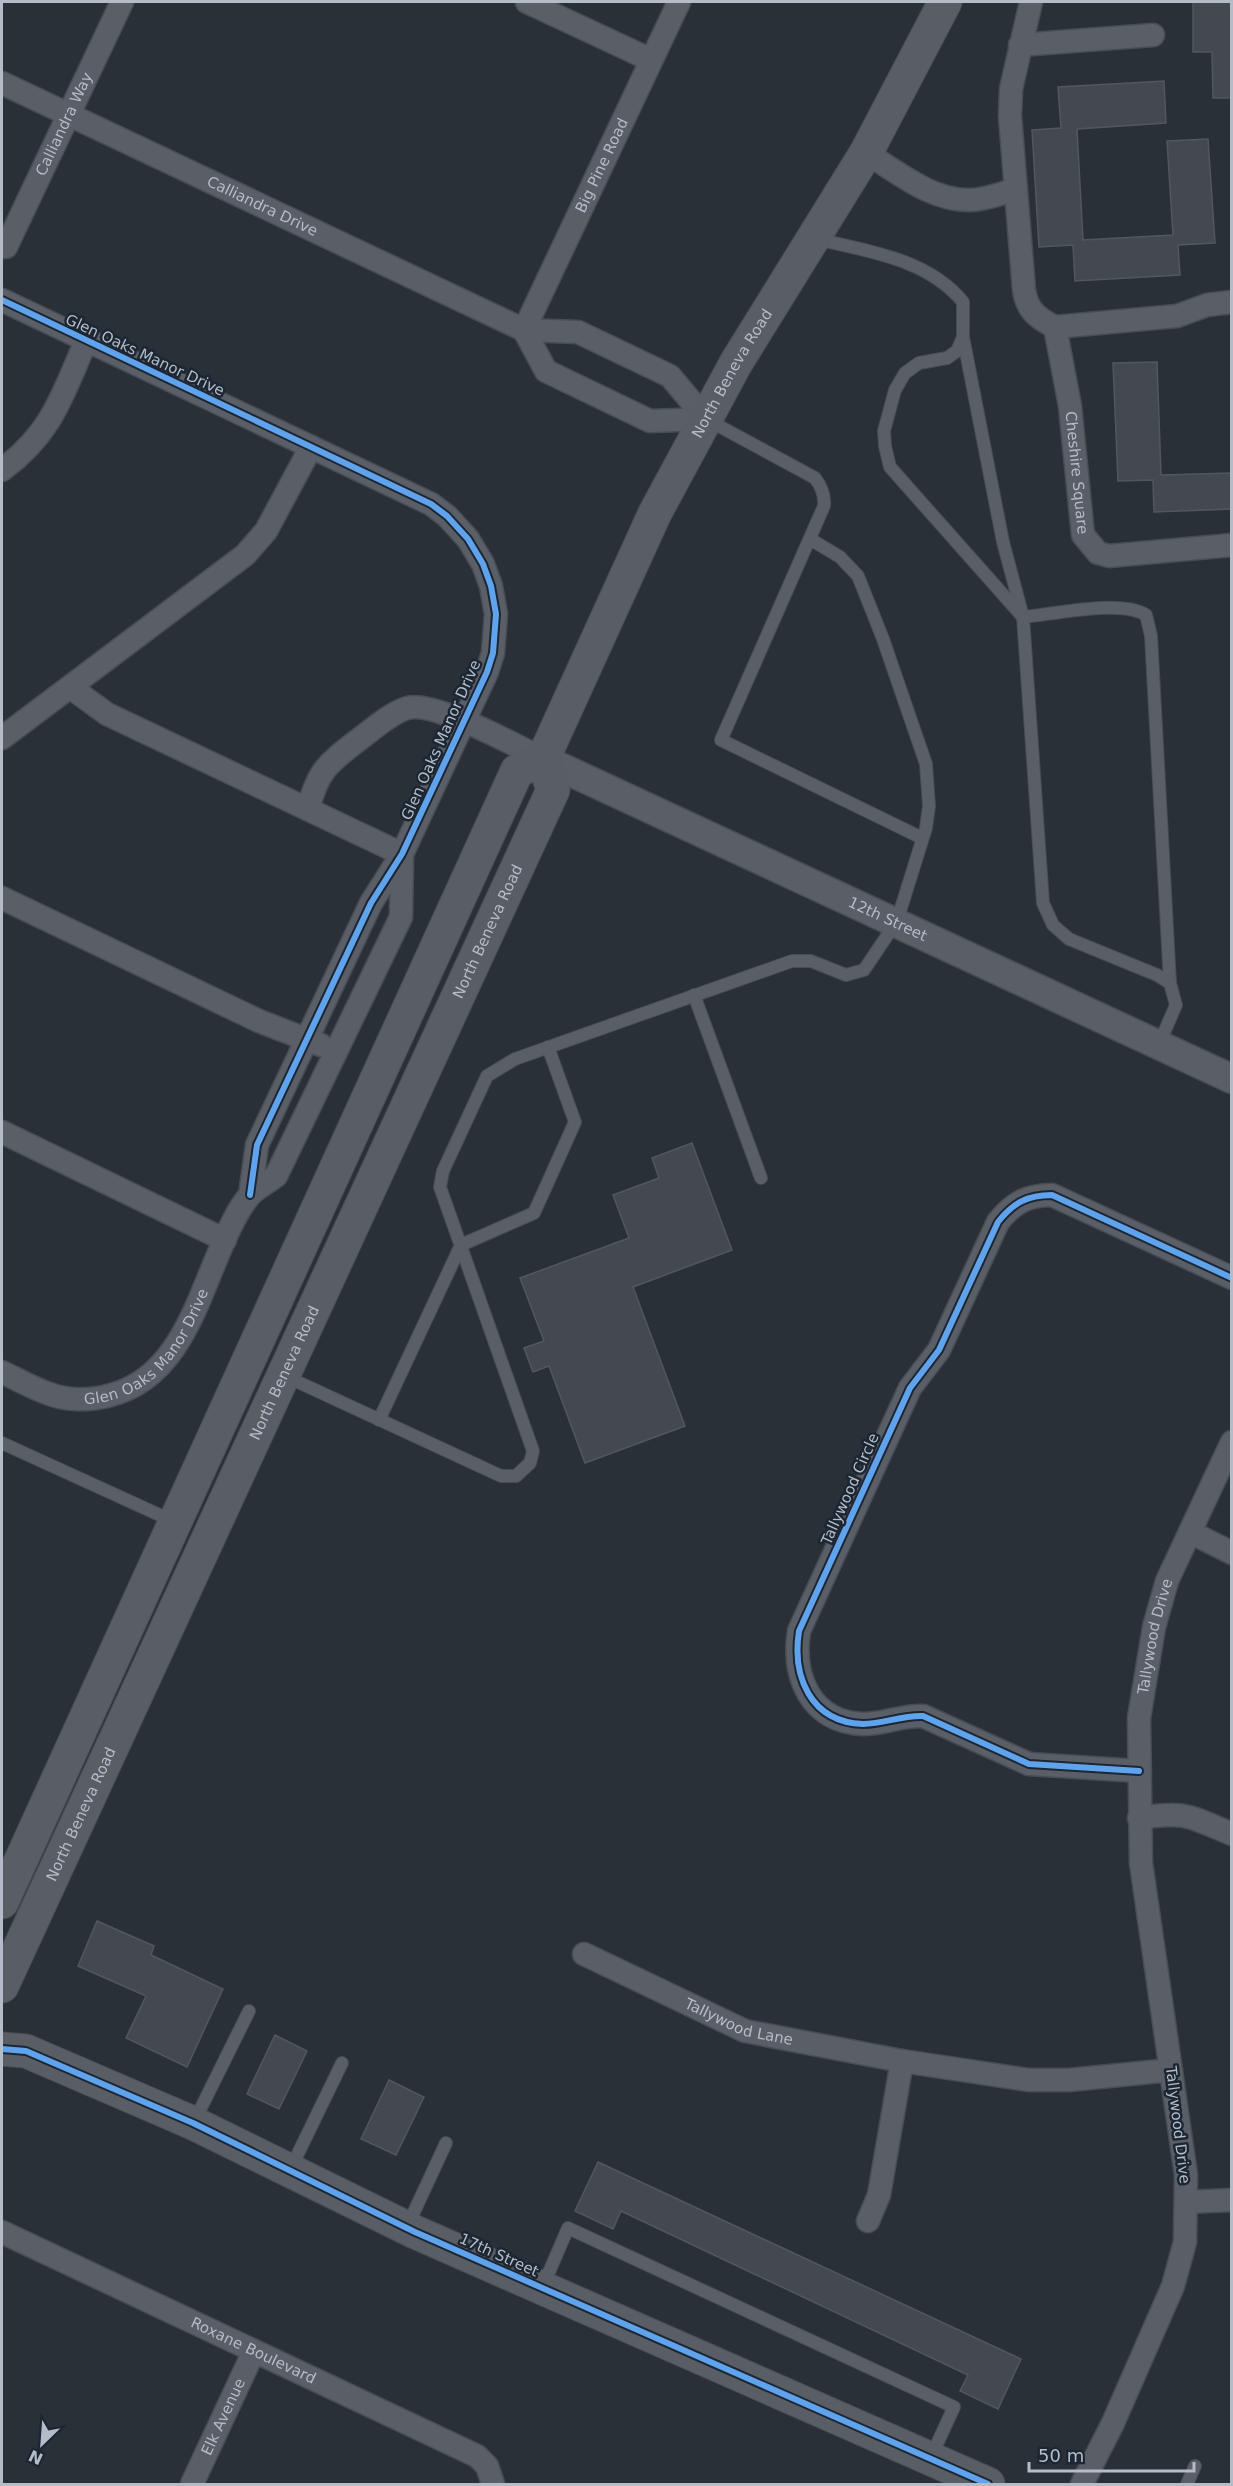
<svg xmlns="http://www.w3.org/2000/svg" width="1233" height="2486" font-family="'DejaVu Sans',sans-serif">
	<rect width="100%" height="100%" fill="#2a3038"/>
	<g fill="#444950" stroke="#52575f" stroke-width="1.5">
		<polygon points="1193,2 1232,2 1232,98 1213,98 1212,52 1193,52"/>
		<polygon points="1164,81 1166,123 1077,129 1083,240 1173,235 1167,141 1208,139 1215,243 1178,245 1180,275 1075,281 1073,245 1039,247 1032,130 1061,128 1058,87"/>
		<polygon points="1157,362 1161,475 1232,473 1232,509 1154,512 1153,480 1118,481 1113,363"/>
		<polygon points="692,1143 732,1250 633,1287 685,1426 585,1463 549,1366 533,1372 524,1348 544,1341 520,1278 629,1238 613,1195 659,1178 652,1158"/>
		<polygon points="97,1921 154,1946 151,1955 223,1989 187,2067 126,2038 146,1996 78,1966"/>
		<polygon points="275,2035 307,2051 279,2109 247,2094"/>
		<polygon points="389,2080 424,2097 396,2155 361,2139"/>
		<polygon points="598,2162 1021,2359 998,2409 960,2391 968,2375 621,2211 613,2229 575,2211"/>
	</g>
	<g fill="none" stroke-linecap="round" stroke-linejoin="round">
		<defs>
			<g id="service">
				<path d="M 816,239 C 868,251 928,259 963,302 L 963,337 L 1003,542 L 1023,617 C 1054,614 1121,599 1146,615 L 1151,636 L 1170,983 L 1176,1005 L 1159,1044"/>
				<polyline points="963,337 957,351 947,358 919,363 905,373 895,390 884,431 885,446 890,467 1023,617 1043,903 1053,925 1069,939 1157,975 1170,983"/>
				<path d="M 706,419 L 815,478 C 822,487 825,495 824,506 L 721,740 L 922,838"/>
				<polyline points="694,995 761,1178"/>
				<polyline points="285,1376 501,1476 516,1476 530,1463 533,1451 440,1187 443,1171 487,1076 515,1059 792,961 811,961 846,975 864,970 897,921 926,828 929,806 926,764 883,639 858,576 840,557 810,539"/>
				<polyline points="379,1420 461,1245 534,1213 575,1122 548,1047"/>
				<polyline points="2,1443 175,1522"/>
				<polyline points="194,2122 249,2011"/>
				<polyline points="290,2170 342,2063"/>
				<polyline points="407,2227 446,2143"/>
				<polyline points="543,2286 568,2228 954,2407 931,2457"/>
				<polyline points="1187,2484 1195,2466"/>
			</g>
			<g id="minor">
				<polyline points="527,2 651,60"/>
				<path id="s1" d="M 1031,2 L 1011,89 L 1010,116 L 1024,290 C 1027,310 1037,318 1055,327 L 1070,406 L 1083,535 L 1098,553 L 1109,556 L 1232,545"/>
				<polyline points="1020,45 1153,35"/>
				<path id="s2" d="M 2,83 L 524,330 L 578,332 L 670,376 L 706,419"/>
				<path d="M 866,153 C 898,172 931,201 970,200 C 985,200 1001,193 1015,190"/>
				<path id="s3" d="M 6,247 L 122,2"/>
				<polyline points="2,300 431,504 447,516 468,539 483,564 491,586 496,614 493,653 487,672 402,854 371,903 257,1145 250,1195"/>
				<polyline points="1055,327 1177,316 1207,305 1232,302"/>
				<path id="s4" d="M 524,330 L 679,2"/>
				<polyline points="524,330 546,371 650,421 706,419"/>
				<path d="M 2,470 C 52,433 62,396 86,341"/>
				<polyline points="70,687 107,714 402,854"/>
				<polyline points="2,738 245,555 266,531 311,447"/>
				<path d="M 308,809 C 318,771 327,764 357,741 C 372,730 389,714 407,708 C 434,700 516,746 543,759"/>
				<polyline points="2,898 259,1021 321,1045"/>
				<polyline points="2,1132 225,1240"/>
				<path id="s5" d="M 2,1372 C 17,1379 32,1388 47,1393 C 66,1401 91,1401 111,1395 C 179,1377 197,1301 223,1243 C 230,1227 238,1209 250,1195 C 257,1188 268,1182 276,1176 L 401,917 L 402,855"/>
				<polyline points="1190,1532 1232,1553"/>
				<path d="M 1139,1771 L 1029,1764 L 923,1716 C 902,1715 884,1724 863,1724 C 810,1722 792,1676 799,1631 L 910,1388 L 939,1350 L 998,1222 C 1013,1203 1027,1195 1052,1195 L 1232,1278"/>
				<path d="M 1139,1818 C 1187,1811 1188,1816 1232,1834"/>
				<path id="s6" d="M 584,1954 L 745,2031 L 902,2061 L 1029,2080 L 1069,2080 L 1171,2070"/>
				<polyline points="1187,2202 1232,2200"/>
				<polyline points="868,2221 879,2195 902,2061"/>
				<path id="s7" d="M 2,2232 L 477,2456 L 487,2466 L 493,2484"/>
				<path id="s8" d="M 192,2484 L 254,2351"/>
				<path id="s9" d="M 1082,2484 L 1113,2423 L 1173,2286 L 1185,2242 L 1186,2175 L 1141,1863 L 1139,1718 L 1154,1627 L 1167,1581 L 1232,1442"/>
			</g>
			<g id="tertiary">
				<path id="s10" d="M 543,759 L 1232,1079"/>
			</g>
			<g id="secondary">
				<path id="s11" d="M 2,1902 L 517,771 L 543,759 L 655,513 L 736,363 L 866,153 L 945,2"/>
				<path id="s12" d="M 2,1986 L 553,790 L 543,759"/>
				<polyline points="2,2049 26,2051 193,2123 415,2232 988,2484"/>
			</g>
		</defs>
		<use href="#service" stroke="#484c53" stroke-width="14"/>
		<use href="#minor" stroke="#484c53" stroke-width="25"/>
		<use href="#tertiary" stroke="#484c53" stroke-width="31"/>
		<use href="#secondary" stroke="#484c53" stroke-width="35"/>
		<use href="#service" stroke="#5a5e66" stroke-width="12"/>
		<use href="#minor" stroke="#5a5e66" stroke-width="22"/>
		<use href="#tertiary" stroke="#5a5e66" stroke-width="28"/>
		<use href="#secondary" stroke="#595d64" stroke-width="33"/>
		<defs>
			<g id="cycleway">
				<polyline points="2,300 431,504 447,516 468,539 483,564 491,586 496,614 493,653 487,672 402,854 371,903 257,1145 250,1195"/>
				<path d="M 1139,1771 L 1029,1764 L 923,1716 C 902,1715 884,1724 863,1724 C 810,1722 792,1676 799,1631 L 910,1388 L 939,1350 L 998,1222 C 1013,1203 1027,1195 1052,1195 L 1232,1278"/>
				<polyline points="2,2049 26,2051 193,2123 415,2232 988,2484"/>
			</g>
		</defs>
		<use href="#cycleway" stroke="#1d2633" stroke-width="10"/>
		<use href="#cycleway" stroke="#60a3ed" stroke-width="6"/>
	</g>
	<g text-anchor="middle" dominant-baseline="central" stroke-width="5" stroke-linejoin="round" paint-order="stroke">
		<g font-size="15" fill="#b4bcc9" stroke="#1d2633">
			<text stroke="none"><textPath href="#s3" startOffset="136">Calliandra Way</textPath></text>
			<text stroke="none"><textPath href="#s4" startOffset="182">Big Pine Road</textPath></text>
			<text stroke="none"><textPath href="#s2" startOffset="288">Calliandra Drive</textPath></text>
			<text transform="translate(145 355) rotate(25)">Glen Oaks Manor Drive</text>
			<text stroke="none"><textPath href="#s11" startOffset="1701">North Beneva Road</textPath></text>
			<text stroke="none"><textPath href="#s1" startOffset="489">Cheshire Square</textPath></text>
			<text transform="translate(441 740) rotate(-66)">Glen Oaks Manor Drive</text>
			<text stroke="none"><textPath href="#s10" startOffset="380">12th Street</textPath></text>
			<text stroke="none"><textPath href="#s12" startOffset="1161">North Beneva Road</textPath></text>
			<text stroke="none"><textPath href="#s5" startOffset="174">Glen Oaks Manor Drive</textPath></text>
			<text stroke="none"><textPath href="#s12" startOffset="675">North Beneva Road</textPath></text>
			<text transform="translate(850 1489) rotate(-66)">Tallywood Circle</text>
			<text stroke="none"><textPath href="#s9" startOffset="874">Tallywood Drive</textPath></text>
			<text stroke="none"><textPath href="#s12" startOffset="189">North Beneva Road</textPath></text>
			<text stroke="none"><textPath href="#s6" startOffset="170">Tallywood Lane</textPath></text>
			<text transform="translate(1178 2125) rotate(83)">Tallywood Drive</text>
			<text transform="translate(499 2255) rotate(24)">17th Street</text>
			<text stroke="none"><textPath href="#s7" startOffset="278">Roxane Boulevard</textPath></text>
			<text stroke="none"><textPath href="#s8" startOffset="74">Elk Avenue</textPath></text>
		</g>
	</g>
	<rect width="1233" height="2486" fill="none" stroke="#b4bcc9" stroke-width="6"/>
	<g transform="translate(42 2444) rotate(205)" stroke="#1d2633" stroke-width="4.5" paint-order="stroke">
	<path d="M0-4.5L10 22L0 15L-10 22Z" fill="#b4bcc9"/>
	<text y="-9" font-size="16" font-weight="bold" text-anchor="middle" fill="#b4bcc9">N</text>
	</g>
	<path d="M1029 2462v9h165v-9" fill="none" stroke="#b4bcc9" stroke-width="3"/>
	<text x="1038" y="2462" font-size="18" fill="#b4bcc9" stroke="#1d2633" stroke-width="4.5" paint-order="stroke">50 m</text>
</svg>
